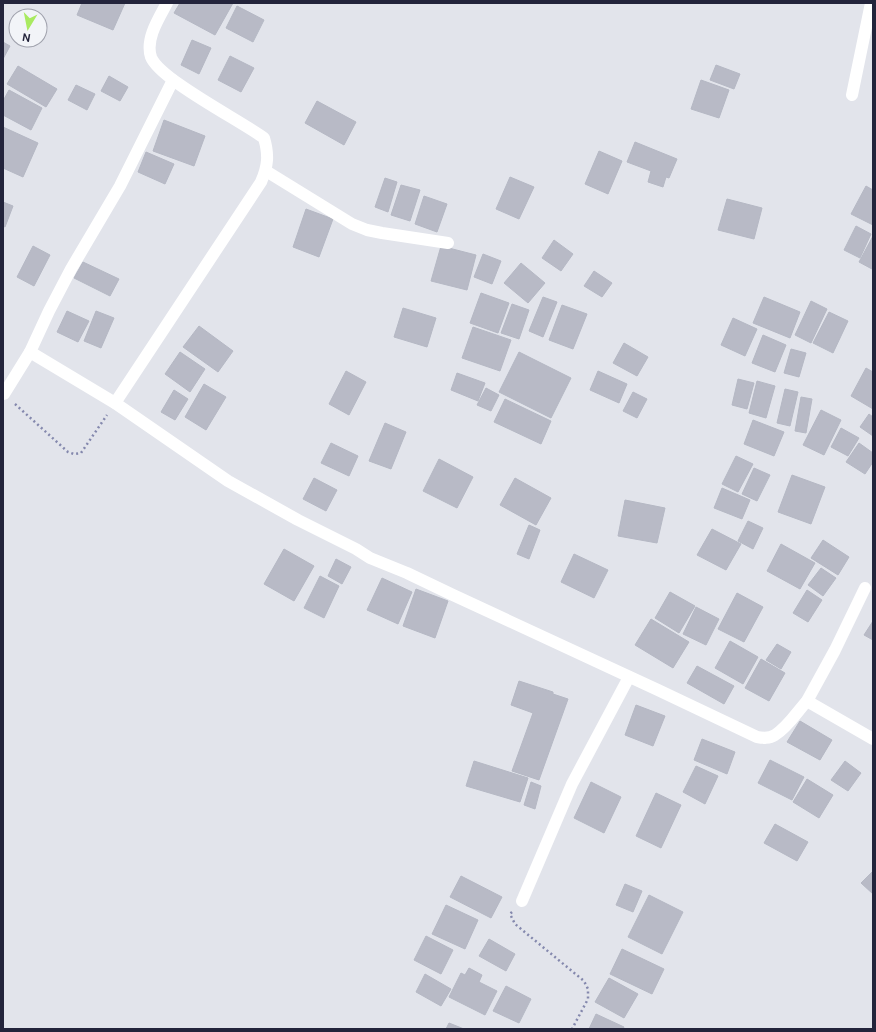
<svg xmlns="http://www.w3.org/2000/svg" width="876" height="1032" font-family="'DM Sans',sans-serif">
	<rect width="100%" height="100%" fill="#e2e4eb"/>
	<g fill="#b8bac6" stroke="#b5b8c4">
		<polygon points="82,3 125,3 113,30 77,15"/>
		<polygon points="180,3 233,3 215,35 174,13"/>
		<polygon points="237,6 264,20 253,42 226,28"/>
		<polygon points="192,40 211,48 199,74 181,65"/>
		<polygon points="3,42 10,46 3,59"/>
		<polygon points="230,56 254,68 241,92 218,80"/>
		<polygon points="716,65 740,74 734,89 710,80"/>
		<polygon points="18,66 57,89 46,107 7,84"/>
		<polygon points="109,76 128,87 120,101 101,91"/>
		<polygon points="701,80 729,90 719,118 691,109"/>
		<polygon points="76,85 95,94 87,110 68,100"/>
		<polygon points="9,90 42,108 31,130 3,115 3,101"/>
		<polygon points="317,101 356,122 344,145 305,123"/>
		<polygon points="164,120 205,136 194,166 153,151"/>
		<polygon points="3,127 38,143 23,177 3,168"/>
		<polygon points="635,142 677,159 669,178 666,177 663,187 648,182 651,171 627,162"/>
		<polygon points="599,151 622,161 608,194 585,184"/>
		<polygon points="146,152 174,164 165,184 138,172"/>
		<polygon points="510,177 534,187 519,219 496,209"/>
		<polygon points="385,178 397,182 388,212 375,207"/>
		<polygon points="401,185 420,190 410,221 391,215"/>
		<polygon points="866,186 873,190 873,225 851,214"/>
		<polygon points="424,196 447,204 437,232 415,224"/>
		<polygon points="727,199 762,208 754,239 718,230"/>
		<polygon points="3,202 13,206 5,227 3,226"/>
		<polygon points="306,209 333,219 319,257 293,247"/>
		<polygon points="856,226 871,234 860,258 844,250"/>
		<polygon points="873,236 873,267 872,269 859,262"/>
		<polygon points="554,240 573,254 561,271 542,258"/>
		<polygon points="33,246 50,255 34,286 17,277"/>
		<polygon points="441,246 476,255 467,290 431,281"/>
		<polygon points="483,254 501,261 492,284 474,277"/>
		<polygon points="83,262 119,279 110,296 74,278"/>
		<polygon points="521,263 545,283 528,303 504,283"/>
		<polygon points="594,271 612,283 602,297 584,286"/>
		<polygon points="481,293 509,303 498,333 470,323"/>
		<polygon points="543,297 557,302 543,337 529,331"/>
		<polygon points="764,297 800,312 790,338 753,323"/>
		<polygon points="811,301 827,309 811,343 795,335"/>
		<polygon points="512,304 529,310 519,339 501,333"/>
		<polygon points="562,305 587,314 573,349 549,340"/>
		<polygon points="403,308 436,318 427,347 394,337"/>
		<polygon points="67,311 89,321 78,342 57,332"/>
		<polygon points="96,311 114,318 101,348 84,341"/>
		<polygon points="829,312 848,321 833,353 813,343"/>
		<polygon points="733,318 757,329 745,356 721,345"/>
		<polygon points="199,326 233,351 218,372 183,347"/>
		<polygon points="473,327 511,340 500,371 462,358"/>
		<polygon points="763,335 786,345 775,372 752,363"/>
		<polygon points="624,343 648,357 637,376 613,363"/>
		<polygon points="791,349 806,353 799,377 784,373"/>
		<polygon points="180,352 205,369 190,392 165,374"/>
		<polygon points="519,352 571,378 551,418 499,392"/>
		<polygon points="866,368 873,372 873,409 851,396"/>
		<polygon points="346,371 366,382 349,415 329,404"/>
		<polygon points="598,371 627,384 619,403 590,390"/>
		<polygon points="457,373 485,383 478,401 451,390"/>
		<polygon points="738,379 754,383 747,409 732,405"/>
		<polygon points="757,381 775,386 766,418 749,413"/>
		<polygon points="204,384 226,397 206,430 185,417"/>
		<polygon points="486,388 499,395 491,411 477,405"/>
		<polygon points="785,389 798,392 790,426 777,423"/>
		<polygon points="174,390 188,399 175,420 161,412"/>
		<polygon points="633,392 647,399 637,418 623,411"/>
		<polygon points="801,397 812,399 806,433 795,431"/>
		<polygon points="505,399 551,421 541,444 494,422"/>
		<polygon points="821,410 841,420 824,455 803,445"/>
		<polygon points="869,414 873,417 873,436 860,427"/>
		<polygon points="753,420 784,432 774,456 744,444"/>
		<polygon points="385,423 406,432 391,469 369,461"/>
		<polygon points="841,428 859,438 848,456 831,447"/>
		<polygon points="331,443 358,456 349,476 321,463"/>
		<polygon points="859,443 873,453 873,462 865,474 846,462"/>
		<polygon points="736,456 753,464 738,492 722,484"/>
		<polygon points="439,459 473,477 457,508 423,491"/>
		<polygon points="754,468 770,475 757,501 742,494"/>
		<polygon points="792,475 825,487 811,524 778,512"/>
		<polygon points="314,478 337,490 326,511 303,499"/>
		<polygon points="515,478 551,498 536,525 500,505"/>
		<polygon points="722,488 750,500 742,519 714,508"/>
		<polygon points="625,500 665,508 657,543 618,536"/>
		<polygon points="748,521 763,528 753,549 738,541"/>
		<polygon points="529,525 540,530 529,559 517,554"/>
		<polygon points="712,529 741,544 726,570 697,555"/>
		<polygon points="823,540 849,557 838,575 811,558"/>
		<polygon points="781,544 815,563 800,589 767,571"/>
		<polygon points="284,549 314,566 294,601 264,584"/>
		<polygon points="574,554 608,570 594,598 561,582"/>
		<polygon points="336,559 351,567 342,584 328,576"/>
		<polygon points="821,568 836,578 823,596 808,585"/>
		<polygon points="320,576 339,586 324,618 304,608"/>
		<polygon points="382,578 412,592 398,624 367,610"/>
		<polygon points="416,589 448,601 435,638 403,626"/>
		<polygon points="807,590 822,600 808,622 793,613"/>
		<polygon points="670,592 695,606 679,633 655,618"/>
		<polygon points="737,593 763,607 744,642 718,629"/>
		<polygon points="696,607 719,619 706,645 683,634"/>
		<polygon points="651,619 689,642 673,668 635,645"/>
		<polygon points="873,621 873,640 864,635"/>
		<polygon points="730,641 758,657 743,684 715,668"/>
		<polygon points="777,644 791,652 781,669 766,660"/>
		<polygon points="761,659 785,673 769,701 745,688"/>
		<polygon points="697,666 734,686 724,704 687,683"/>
		<polygon points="519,681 553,692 553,694 568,699 539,780 512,771 533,713 511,705"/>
		<polygon points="636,705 665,716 653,746 625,735"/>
		<polygon points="800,721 832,740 820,760 787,742"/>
		<polygon points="702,739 735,752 727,774 694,760"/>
		<polygon points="770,760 804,777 792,800 758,783"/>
		<polygon points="474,761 528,778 520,802 466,786"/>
		<polygon points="845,761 861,773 848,791 831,780"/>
		<polygon points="696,766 718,776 705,804 683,792"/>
		<polygon points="807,779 833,795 819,818 793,802"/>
		<polygon points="531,782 541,786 535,809 524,805"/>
		<polygon points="591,782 621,797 604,833 574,818"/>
		<polygon points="656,793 681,805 661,848 636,836"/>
		<polygon points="775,824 808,842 797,861 764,843"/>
		<polygon points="873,871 873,894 861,883"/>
		<polygon points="461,876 502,897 491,918 450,897"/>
		<polygon points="625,884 642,891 633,912 616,905"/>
		<polygon points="649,895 683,912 662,954 628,937"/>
		<polygon points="446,905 478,920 465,949 432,934"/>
		<polygon points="426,936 453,950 441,974 414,960"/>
		<polygon points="489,939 515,954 506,971 479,956"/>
		<polygon points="622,949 664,969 652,994 610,974"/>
		<polygon points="469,968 482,975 479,982 497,991 485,1015 449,997 461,973 465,975"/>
		<polygon points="425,974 451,989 441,1006 416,992"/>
		<polygon points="609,978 638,994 624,1018 595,1002"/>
		<polygon points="506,986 531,999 519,1023 493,1011"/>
		<polygon points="596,1014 624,1027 623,1029 589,1029"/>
		<polygon points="449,1023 464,1029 446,1029"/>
	</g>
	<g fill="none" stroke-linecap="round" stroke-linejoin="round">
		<g stroke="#8488ad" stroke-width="2.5" stroke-dasharray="2 3" stroke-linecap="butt">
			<polyline points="15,404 68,452 74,454 81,453 107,415"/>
			<polyline points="512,912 510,914 515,924 584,981 588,989 588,999 572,1029"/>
		</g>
		<g stroke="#fff" stroke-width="12">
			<polyline points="852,95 871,3"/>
			<polyline points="266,171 352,224 367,230 382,233 448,243"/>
			<path d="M 30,352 L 115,403 L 228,481 L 298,520 L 356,549 L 370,558 L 407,573 L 453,595 L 658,690 L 757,737 C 763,738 769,739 775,735 C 788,727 797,712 807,701 L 873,739"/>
			<polyline points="3,394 4,394 30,352 49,311 71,269 120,186 173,80"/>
			<path d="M 115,403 L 261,182 C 268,166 269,155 264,138 C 241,121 159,79 151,57 C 145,39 159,18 167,3"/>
			<polyline points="807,701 835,650 865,588"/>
			<polyline points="522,901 572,784 629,677"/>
		</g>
	</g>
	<rect width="876" height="1032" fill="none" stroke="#23243b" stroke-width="8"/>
	<g transform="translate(28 28) rotate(190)"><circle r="19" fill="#f2f4f8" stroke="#9fa1ac"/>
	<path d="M0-3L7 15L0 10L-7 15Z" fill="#a9ea61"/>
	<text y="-6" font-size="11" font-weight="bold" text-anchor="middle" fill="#23243b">N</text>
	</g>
</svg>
